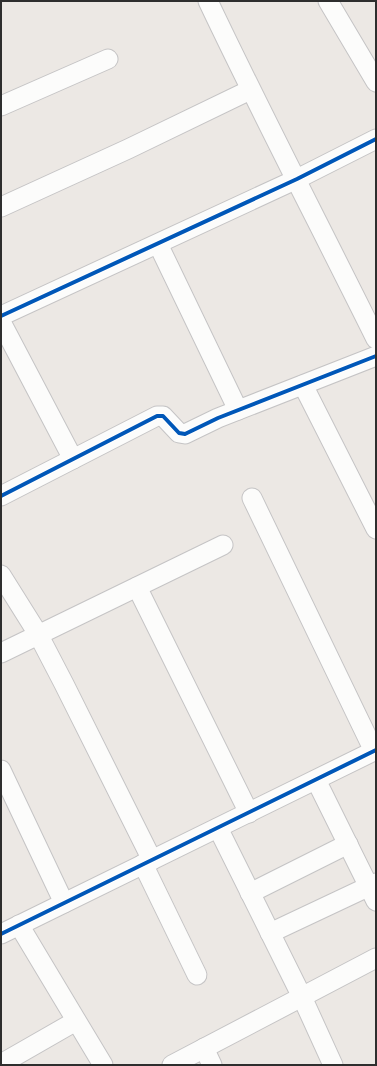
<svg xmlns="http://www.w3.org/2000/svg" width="377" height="1066" font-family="'Fira Sans',sans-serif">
	<rect width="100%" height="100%" fill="#ece8e4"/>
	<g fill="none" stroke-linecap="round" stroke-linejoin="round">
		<defs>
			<g id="minor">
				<path d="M 208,1 C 262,115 320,226 376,339"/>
				<polyline points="328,1 376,82"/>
				<polyline points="1,106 108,59"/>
				<polyline points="1,207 128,149 250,90"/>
				<polyline points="158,244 238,410"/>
				<polyline points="1,316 297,179 376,139"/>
				<polyline points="1,322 73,459"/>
				<polyline points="303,385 376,529"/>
				<polyline points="1,496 157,416 163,416 179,433 185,434 218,418 376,356"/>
				<polyline points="252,498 374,751"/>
				<polyline points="1,575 38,634 64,684 152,860"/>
				<polyline points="137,587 249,813"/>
				<polyline points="1,653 223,545"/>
				<polyline points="1,770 64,903"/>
				<polyline points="316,780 376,901"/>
				<polyline points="218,828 302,997 333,1065"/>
				<polyline points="143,864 197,975"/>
				<polyline points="250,893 348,844"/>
				<polyline points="19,925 103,1065"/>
				<polyline points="270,933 376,883"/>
				<polyline points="1,934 376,750"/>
				<polyline points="204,1048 212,1065"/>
				<polyline points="1,1064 76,1021"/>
				<polyline points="172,1065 376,958"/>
			</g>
		</defs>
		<use href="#minor" stroke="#c5c4c5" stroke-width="21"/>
		<use href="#minor" stroke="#fcfcfb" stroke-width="19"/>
		<defs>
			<g id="cycleway">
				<polyline points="1,316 297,179 376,139"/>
				<polyline points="1,496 157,416 163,416 179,433 185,434 218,418 376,356"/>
				<polyline points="1,934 376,750"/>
			</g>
		</defs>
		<use href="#cycleway" stroke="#fff" stroke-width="6"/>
		<use href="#cycleway" stroke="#0057b8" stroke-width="4"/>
	</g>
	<rect width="377" height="1066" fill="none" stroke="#2e2e2e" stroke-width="4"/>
</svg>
